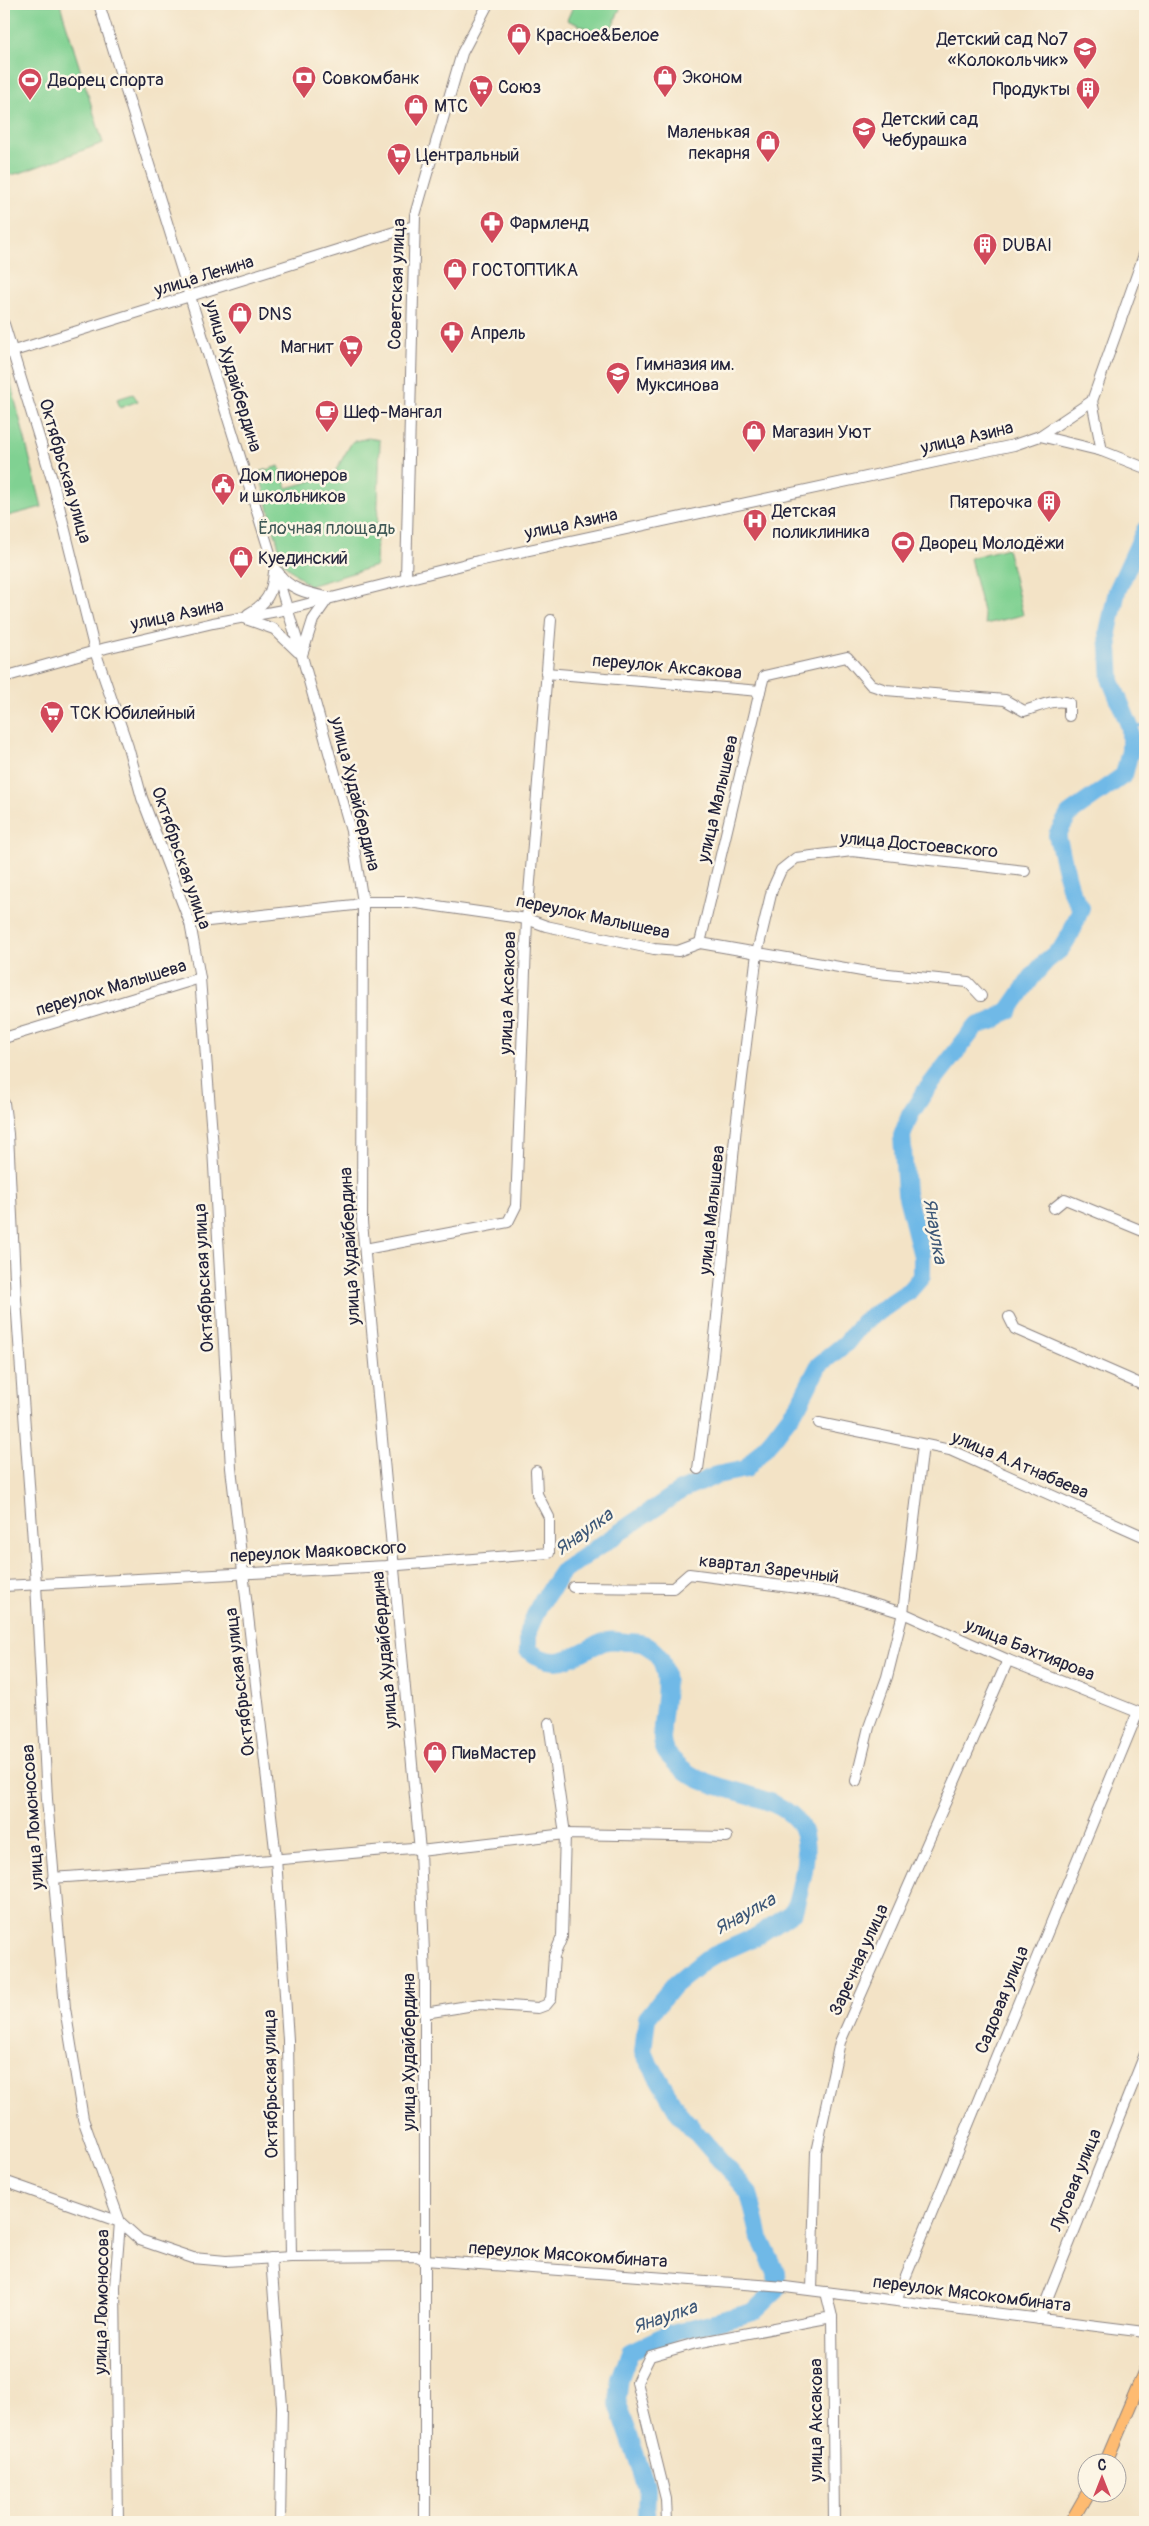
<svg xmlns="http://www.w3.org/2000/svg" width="1149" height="2526" font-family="Pangolin,sans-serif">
	<rect width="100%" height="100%" fill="#fcf5e5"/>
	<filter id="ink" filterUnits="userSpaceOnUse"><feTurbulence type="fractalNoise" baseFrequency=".02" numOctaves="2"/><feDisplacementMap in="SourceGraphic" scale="10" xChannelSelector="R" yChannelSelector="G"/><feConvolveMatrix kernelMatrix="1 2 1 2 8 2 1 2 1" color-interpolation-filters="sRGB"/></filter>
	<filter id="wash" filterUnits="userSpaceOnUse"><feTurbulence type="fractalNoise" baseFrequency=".0096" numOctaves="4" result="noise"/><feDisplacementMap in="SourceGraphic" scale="20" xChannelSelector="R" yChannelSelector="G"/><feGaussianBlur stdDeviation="1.12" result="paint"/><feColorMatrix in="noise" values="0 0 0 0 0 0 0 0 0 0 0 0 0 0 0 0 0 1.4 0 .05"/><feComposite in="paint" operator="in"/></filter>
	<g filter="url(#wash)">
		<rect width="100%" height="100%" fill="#f3e3c6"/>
		<g fill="#80d192" stroke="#517a66">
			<polygon points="4,4 60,4 103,143 20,173 4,176"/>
			<polygon points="574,4 622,4 608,37 567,20"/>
			<polygon points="5,360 42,507 4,517 4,361"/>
			<polygon points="133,394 138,401 120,408 117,399"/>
			<polygon points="368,438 380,440 376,566 309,586 283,563 259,472 279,466 287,488 333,475 352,442"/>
			<polygon points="1007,548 1023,615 986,624 970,558"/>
		</g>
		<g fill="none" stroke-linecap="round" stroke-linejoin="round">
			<polyline stroke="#6fb9e7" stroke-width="3" points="1130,727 1145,725"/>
			<path stroke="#6fb9e7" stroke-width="18" d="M 646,2522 L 647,2488 L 617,2401 L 620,2379 L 630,2352 L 668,2334 L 753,2312 L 777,2289 L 776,2272 L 760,2238 L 749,2193 L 678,2112 L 643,2052 L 647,2018 L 673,1986 L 706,1959 L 757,1936 L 794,1911 C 800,1888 808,1865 805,1841 C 801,1796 730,1795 697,1778 C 688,1774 675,1763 668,1755 C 647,1731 689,1667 644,1644 C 639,1642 631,1642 626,1642 C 620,1641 612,1640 607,1641 C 575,1651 560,1675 528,1650 L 528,1631 L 539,1606 L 563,1571 L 680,1491 L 717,1475 L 746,1469 L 773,1438 L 799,1404 L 819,1365 L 846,1343 L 863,1322 L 909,1291 L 922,1276 L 922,1256 L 906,1193 L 904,1164 L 902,1136 L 910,1115 L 924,1093 L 976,1026 L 992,1021 L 1009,1010 L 1032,977 L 1046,961 L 1061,949 L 1071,933 L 1081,908 L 1071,891 L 1057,835 L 1069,814 L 1124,775 L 1130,751 L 1130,727 L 1111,681 L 1108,632 L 1117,591 L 1145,530"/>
		</g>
	</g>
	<g filter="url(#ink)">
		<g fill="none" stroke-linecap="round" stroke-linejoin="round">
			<defs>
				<g id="minor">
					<polyline points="99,4 302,656 351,831 363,902 362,1222 420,1851 425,1979 425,2522"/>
					<polyline points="4,324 54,486 95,651 128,747 142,798 190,923 200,978 213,1148 231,1468 276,1858 288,2040 291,2257"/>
					<polyline points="4,354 414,226"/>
					<polyline points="1092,401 1102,451"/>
					<polyline points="1040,436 1092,401 1145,252"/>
					<path d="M 278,572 C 288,589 307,593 326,597"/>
					<polyline points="406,578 415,215 462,53 488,4"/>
					<path d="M 248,614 C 267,603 272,594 274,572"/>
					<polyline points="246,619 274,629 298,652"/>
					<polyline points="302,655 313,620 329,597"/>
					<path d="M 546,673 L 760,691 L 764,676 L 847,657 L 871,685 L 886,690 L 1005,700 L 1024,711 C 1039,707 1053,698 1069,703 L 1069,716"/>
					<polyline points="4,677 106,648 213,623 288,609 478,561 1014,445 1040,436 1102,451 1145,468"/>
					<polyline points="190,923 354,905 363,902 409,902 527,919 546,926 654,949 678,951 700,943 868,972 968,982 981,996"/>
					<polyline points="700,943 760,691"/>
					<polyline points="4,1038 200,978"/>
					<polyline points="4,1103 8,1134 16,1299 36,1584 47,1799 65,2008 83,2119 120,2222 115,2287 118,2522"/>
					<polyline points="1054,1208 1065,1199 1145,1232"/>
					<polyline points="365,1249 508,1222 516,1206 527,919 551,620"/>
					<polyline points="4,1300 16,1299"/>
					<polyline points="1009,1317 1015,1329 1145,1386"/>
					<polyline points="819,1423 950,1450 1145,1537"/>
					<polyline points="698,1469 712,1366 736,1127 757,953 772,890 781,870 796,858 852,851 1025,871"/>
					<polyline points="4,1586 386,1566 549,1553 549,1517 537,1494 536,1471"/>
					<polyline points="573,1587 673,1588 689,1574 837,1593 903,1613 1008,1660 1145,1715"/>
					<polyline points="856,1781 869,1727 887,1677 903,1613 923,1445"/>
					<path d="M 53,1878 C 173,1870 293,1857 413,1848 L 420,1851 L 565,1834 L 727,1837"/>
					<polyline points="425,2013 480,2004 538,2008 546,2005 551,1999 554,1956 562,1937 565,1834 549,1723"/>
					<polyline points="4,2181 120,2222 140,2240 193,2258 226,2261 291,2257 417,2256 425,2260 785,2287 1145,2332"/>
					<polyline points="271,2258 282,2406 280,2522"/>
					<polyline points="812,2290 816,2152 840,2042 1008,1660"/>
					<polyline points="896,2300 1138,1712"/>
					<polyline points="832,2317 834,2522"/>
					<polyline points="1039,2319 1145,2054"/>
					<polyline points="667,2522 666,2499 637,2382 650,2356 696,2343 832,2317 826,2292"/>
				</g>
				<g id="major">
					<polyline points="1105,2464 1145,2370"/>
					<polyline points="1071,2522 1087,2494"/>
				</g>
			</defs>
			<use href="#minor" stroke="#8a8280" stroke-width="12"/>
			<use href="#major" stroke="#8a8280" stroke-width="14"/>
			<use href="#minor" stroke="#fff" stroke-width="10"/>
			<use href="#major" stroke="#febb71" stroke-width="12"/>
		</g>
	</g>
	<defs>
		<symbol id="shop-pin" viewBox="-11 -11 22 30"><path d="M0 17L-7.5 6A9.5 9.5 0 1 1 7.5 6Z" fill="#d1495b" stroke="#fcf5e5"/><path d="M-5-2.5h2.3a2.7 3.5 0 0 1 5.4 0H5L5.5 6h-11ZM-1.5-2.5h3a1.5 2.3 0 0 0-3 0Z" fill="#fff"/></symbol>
		<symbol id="school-pin" viewBox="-11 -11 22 30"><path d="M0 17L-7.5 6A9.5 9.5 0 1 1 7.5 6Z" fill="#d1495b" stroke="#fcf5e5"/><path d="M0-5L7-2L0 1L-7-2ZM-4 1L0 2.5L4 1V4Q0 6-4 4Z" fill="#fff"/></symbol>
		<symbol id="bank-pin" viewBox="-11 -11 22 30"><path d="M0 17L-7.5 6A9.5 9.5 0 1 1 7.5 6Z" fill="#d1495b" stroke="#fcf5e5"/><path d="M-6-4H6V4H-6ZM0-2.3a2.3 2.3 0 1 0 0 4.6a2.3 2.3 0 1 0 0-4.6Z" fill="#fff"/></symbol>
		<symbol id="stadium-pin" viewBox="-11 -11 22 30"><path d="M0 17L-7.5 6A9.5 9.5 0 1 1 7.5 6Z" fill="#d1495b" stroke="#fcf5e5"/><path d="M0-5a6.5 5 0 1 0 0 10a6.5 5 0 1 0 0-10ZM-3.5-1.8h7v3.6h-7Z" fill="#fff"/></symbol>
		<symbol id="supermarket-pin" viewBox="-11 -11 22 30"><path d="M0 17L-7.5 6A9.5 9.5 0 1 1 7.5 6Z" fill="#d1495b" stroke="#fcf5e5"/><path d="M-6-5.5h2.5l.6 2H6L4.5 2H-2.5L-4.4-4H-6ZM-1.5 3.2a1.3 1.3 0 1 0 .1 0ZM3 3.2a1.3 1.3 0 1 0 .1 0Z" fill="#fff"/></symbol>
		<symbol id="building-pin" viewBox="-11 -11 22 30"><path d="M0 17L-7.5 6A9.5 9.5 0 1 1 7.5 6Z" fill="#d1495b" stroke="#fcf5e5"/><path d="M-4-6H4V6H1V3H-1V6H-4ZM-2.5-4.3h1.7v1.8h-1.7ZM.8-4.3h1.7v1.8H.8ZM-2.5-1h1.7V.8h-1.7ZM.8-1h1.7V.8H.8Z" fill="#fff"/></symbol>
		<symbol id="pharmacy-pin" viewBox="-11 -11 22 30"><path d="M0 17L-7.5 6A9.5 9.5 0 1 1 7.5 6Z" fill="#d1495b" stroke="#fcf5e5"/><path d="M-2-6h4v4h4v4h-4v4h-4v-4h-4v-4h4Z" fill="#fff"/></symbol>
		<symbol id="cafe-pin" viewBox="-11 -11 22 30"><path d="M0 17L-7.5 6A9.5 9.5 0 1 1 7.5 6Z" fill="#d1495b" stroke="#fcf5e5"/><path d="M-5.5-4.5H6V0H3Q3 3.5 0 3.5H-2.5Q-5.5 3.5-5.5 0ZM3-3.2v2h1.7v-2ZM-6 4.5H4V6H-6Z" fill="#fff"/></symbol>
		<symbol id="civic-pin" viewBox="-11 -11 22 30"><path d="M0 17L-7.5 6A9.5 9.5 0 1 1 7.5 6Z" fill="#d1495b" stroke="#fcf5e5"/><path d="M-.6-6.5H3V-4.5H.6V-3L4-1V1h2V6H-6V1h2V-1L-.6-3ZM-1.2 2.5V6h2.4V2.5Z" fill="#fff"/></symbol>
		<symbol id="hospital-pin" viewBox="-11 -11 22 30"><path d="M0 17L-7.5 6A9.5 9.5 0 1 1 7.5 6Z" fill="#d1495b" stroke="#fcf5e5"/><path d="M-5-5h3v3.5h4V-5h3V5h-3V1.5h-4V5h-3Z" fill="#fff"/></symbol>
	</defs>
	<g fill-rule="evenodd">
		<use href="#shop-pin" x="505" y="21" width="28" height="38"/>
		<use href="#school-pin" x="1071" y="35" width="28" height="38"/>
		<use href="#shop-pin" x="651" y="63" width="28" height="38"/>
		<use href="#bank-pin" x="290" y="64" width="28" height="38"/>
		<use href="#stadium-pin" x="16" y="66" width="28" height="38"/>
		<use href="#supermarket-pin" x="467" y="73" width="28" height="38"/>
		<use href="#building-pin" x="1074" y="75" width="28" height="38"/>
		<use href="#shop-pin" x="402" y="92" width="28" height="38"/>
		<use href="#school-pin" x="850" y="115" width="28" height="38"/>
		<use href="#shop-pin" x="754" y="128" width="28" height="38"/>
		<use href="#supermarket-pin" x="385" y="141" width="28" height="38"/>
		<use href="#pharmacy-pin" x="478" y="209" width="28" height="38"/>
		<use href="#building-pin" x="971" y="231" width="28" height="38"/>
		<use href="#shop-pin" x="441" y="256" width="28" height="38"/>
		<use href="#shop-pin" x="226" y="300" width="28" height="38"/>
		<use href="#pharmacy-pin" x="438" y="319" width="28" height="38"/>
		<use href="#supermarket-pin" x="337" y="333" width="28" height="38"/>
		<use href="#school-pin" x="604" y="360" width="28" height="38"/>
		<use href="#cafe-pin" x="313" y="398" width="28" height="38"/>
		<use href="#shop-pin" x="740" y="418" width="28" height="38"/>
		<use href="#civic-pin" x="209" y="471" width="28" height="38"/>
		<use href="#building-pin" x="1035" y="488" width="28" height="38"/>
		<use href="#hospital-pin" x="741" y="507" width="28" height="38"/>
		<use href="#stadium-pin" x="889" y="529" width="28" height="38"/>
		<use href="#shop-pin" x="227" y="544" width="28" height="38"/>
		<use href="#supermarket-pin" x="38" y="699" width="28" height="38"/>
		<use href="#shop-pin" x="421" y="1739" width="28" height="38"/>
	</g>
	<g text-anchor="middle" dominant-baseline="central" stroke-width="5" stroke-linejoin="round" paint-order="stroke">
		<g font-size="18" fill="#22223b" stroke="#fcf5e5" text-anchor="start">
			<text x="536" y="35">Красное&amp;Белое</text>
			<text x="1068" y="39" text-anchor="end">Детский сад №7<tspan x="1068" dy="21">«Колокольчик»</tspan></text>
			<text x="682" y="77">Эконом</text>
			<text x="322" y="78">Совкомбанк</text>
			<text x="48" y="80">Дворец спорта</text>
			<text x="498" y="87">Союз</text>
			<text x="1070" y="89" text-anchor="end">Продукты</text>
			<text x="434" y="106">МТС</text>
			<text x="882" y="119">Детский сад<tspan x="882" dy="21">Чебурашка</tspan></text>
			<text x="750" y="132" text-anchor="end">Маленькая<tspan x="750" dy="21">пекарня</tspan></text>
			<text x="416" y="155">Центральный</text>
			<text x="510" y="223">Фармленд</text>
			<text x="1002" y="245">DUBAI</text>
			<text x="472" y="270">ГОСТОПТИКА</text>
			<text x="258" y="314">DNS</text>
			<text x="470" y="333">Апрель</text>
			<text x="334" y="347" text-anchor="end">Магнит</text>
			<text x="636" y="364">Гимназия им.<tspan x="636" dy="21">Муксинова</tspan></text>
			<text x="344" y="412">Шеф-Мангал</text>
			<text x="772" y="432">Магазин Уют</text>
			<text x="240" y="475">Дом пионеров<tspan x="240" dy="21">и школьников</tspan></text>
			<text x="1032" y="502" text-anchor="end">Пятерочка</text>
			<text x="772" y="511">Детская<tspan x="772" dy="21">поликлиника</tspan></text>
			<text x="920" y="543">Дворец Молодёжи</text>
			<text x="258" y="558">Куединский</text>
			<text x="70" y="713">ТСК Юбилейный</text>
			<text x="452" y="1753">ПивМастер</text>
		</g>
		<g font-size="18" fill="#22223b" stroke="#fcf5e5">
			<text transform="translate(204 276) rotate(-17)">улица Ленина</text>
			<text transform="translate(397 284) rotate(-88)">Советская улица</text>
			<text transform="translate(233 376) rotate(73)">улица Худайбердина</text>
			<text transform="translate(967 438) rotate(-13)">улица Азина</text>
			<text transform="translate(65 471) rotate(74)">Октябрьская улица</text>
			<text transform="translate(571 524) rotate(-12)">улица Азина</text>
			<text transform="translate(177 615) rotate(-12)">улица Азина</text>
			<text transform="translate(667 667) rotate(5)">переулок Аксакова</text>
			<text transform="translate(355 794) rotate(76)">улица Худайбердина</text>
			<text transform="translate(718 799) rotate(-77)">улица Малышева</text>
			<text transform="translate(919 845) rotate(5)">улица Достоевского</text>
			<text transform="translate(181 858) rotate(71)">Октябрьская улица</text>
			<text transform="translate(593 917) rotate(12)">переулок Малышева</text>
			<text transform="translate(111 988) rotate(-17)">переулок Малышева</text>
			<text transform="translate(508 993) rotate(-88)">улица Аксакова</text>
			<text transform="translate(712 1210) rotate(-84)">улица Малышева</text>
			<text transform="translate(350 1246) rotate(-93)">улица Худайбердина</text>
			<text transform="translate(204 1278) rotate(-93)">Октябрьская улица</text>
			<text transform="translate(1020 1465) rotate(23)">улица А.Атнабаева</text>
			<text transform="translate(318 1552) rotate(-3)">переулок Маяковского</text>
			<text transform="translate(769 1569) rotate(7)">квартал Заречный</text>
			<text transform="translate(385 1650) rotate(-95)">улица Худайбердина</text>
			<text transform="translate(1030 1650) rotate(22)">улица Бахтиярова</text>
			<text transform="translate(240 1682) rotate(-97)">Октябрьская улица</text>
			<text transform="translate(33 1817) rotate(-94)">улица Ломоносова</text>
			<text transform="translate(859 1960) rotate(-66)">Заречная улица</text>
			<text transform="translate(1002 2000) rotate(-68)">Садовая улица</text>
			<text transform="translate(409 2052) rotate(-90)">улица Худайбердина</text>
			<text transform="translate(271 2084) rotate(-91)">Октябрьская улица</text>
			<text transform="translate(1076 2180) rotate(-68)">Луговая улица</text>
			<text transform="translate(568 2255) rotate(4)">переулок Мясокомбината</text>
			<text transform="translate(972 2294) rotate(7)">переулок Мясокомбината</text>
			<text transform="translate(102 2302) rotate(-89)">улица Ломоносова</text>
			<text transform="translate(816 2420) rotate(-90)">улица Аксакова</text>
		</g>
		<g font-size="18" fill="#3e5755" stroke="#fcf5e5">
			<text x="327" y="528">Ёлочная площадь</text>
		</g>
		<g font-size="19" font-style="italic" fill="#3d5777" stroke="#fcf5e5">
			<text transform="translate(935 1231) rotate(80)">Янаулка</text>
			<text transform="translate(584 1532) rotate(-36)">Янаулка</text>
			<text transform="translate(745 1914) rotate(-29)">Янаулка</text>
			<text transform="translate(665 2317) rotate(-19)">Янаулка</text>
		</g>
	</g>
	<rect width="1149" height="2526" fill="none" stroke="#fcf5e5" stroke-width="20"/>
	<g transform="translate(1102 2478)"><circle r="24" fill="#fcf5e5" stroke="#a5a1a1"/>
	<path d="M0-4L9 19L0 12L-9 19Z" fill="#d1495b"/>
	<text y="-8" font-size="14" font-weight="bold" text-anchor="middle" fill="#22223b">С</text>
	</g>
</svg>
